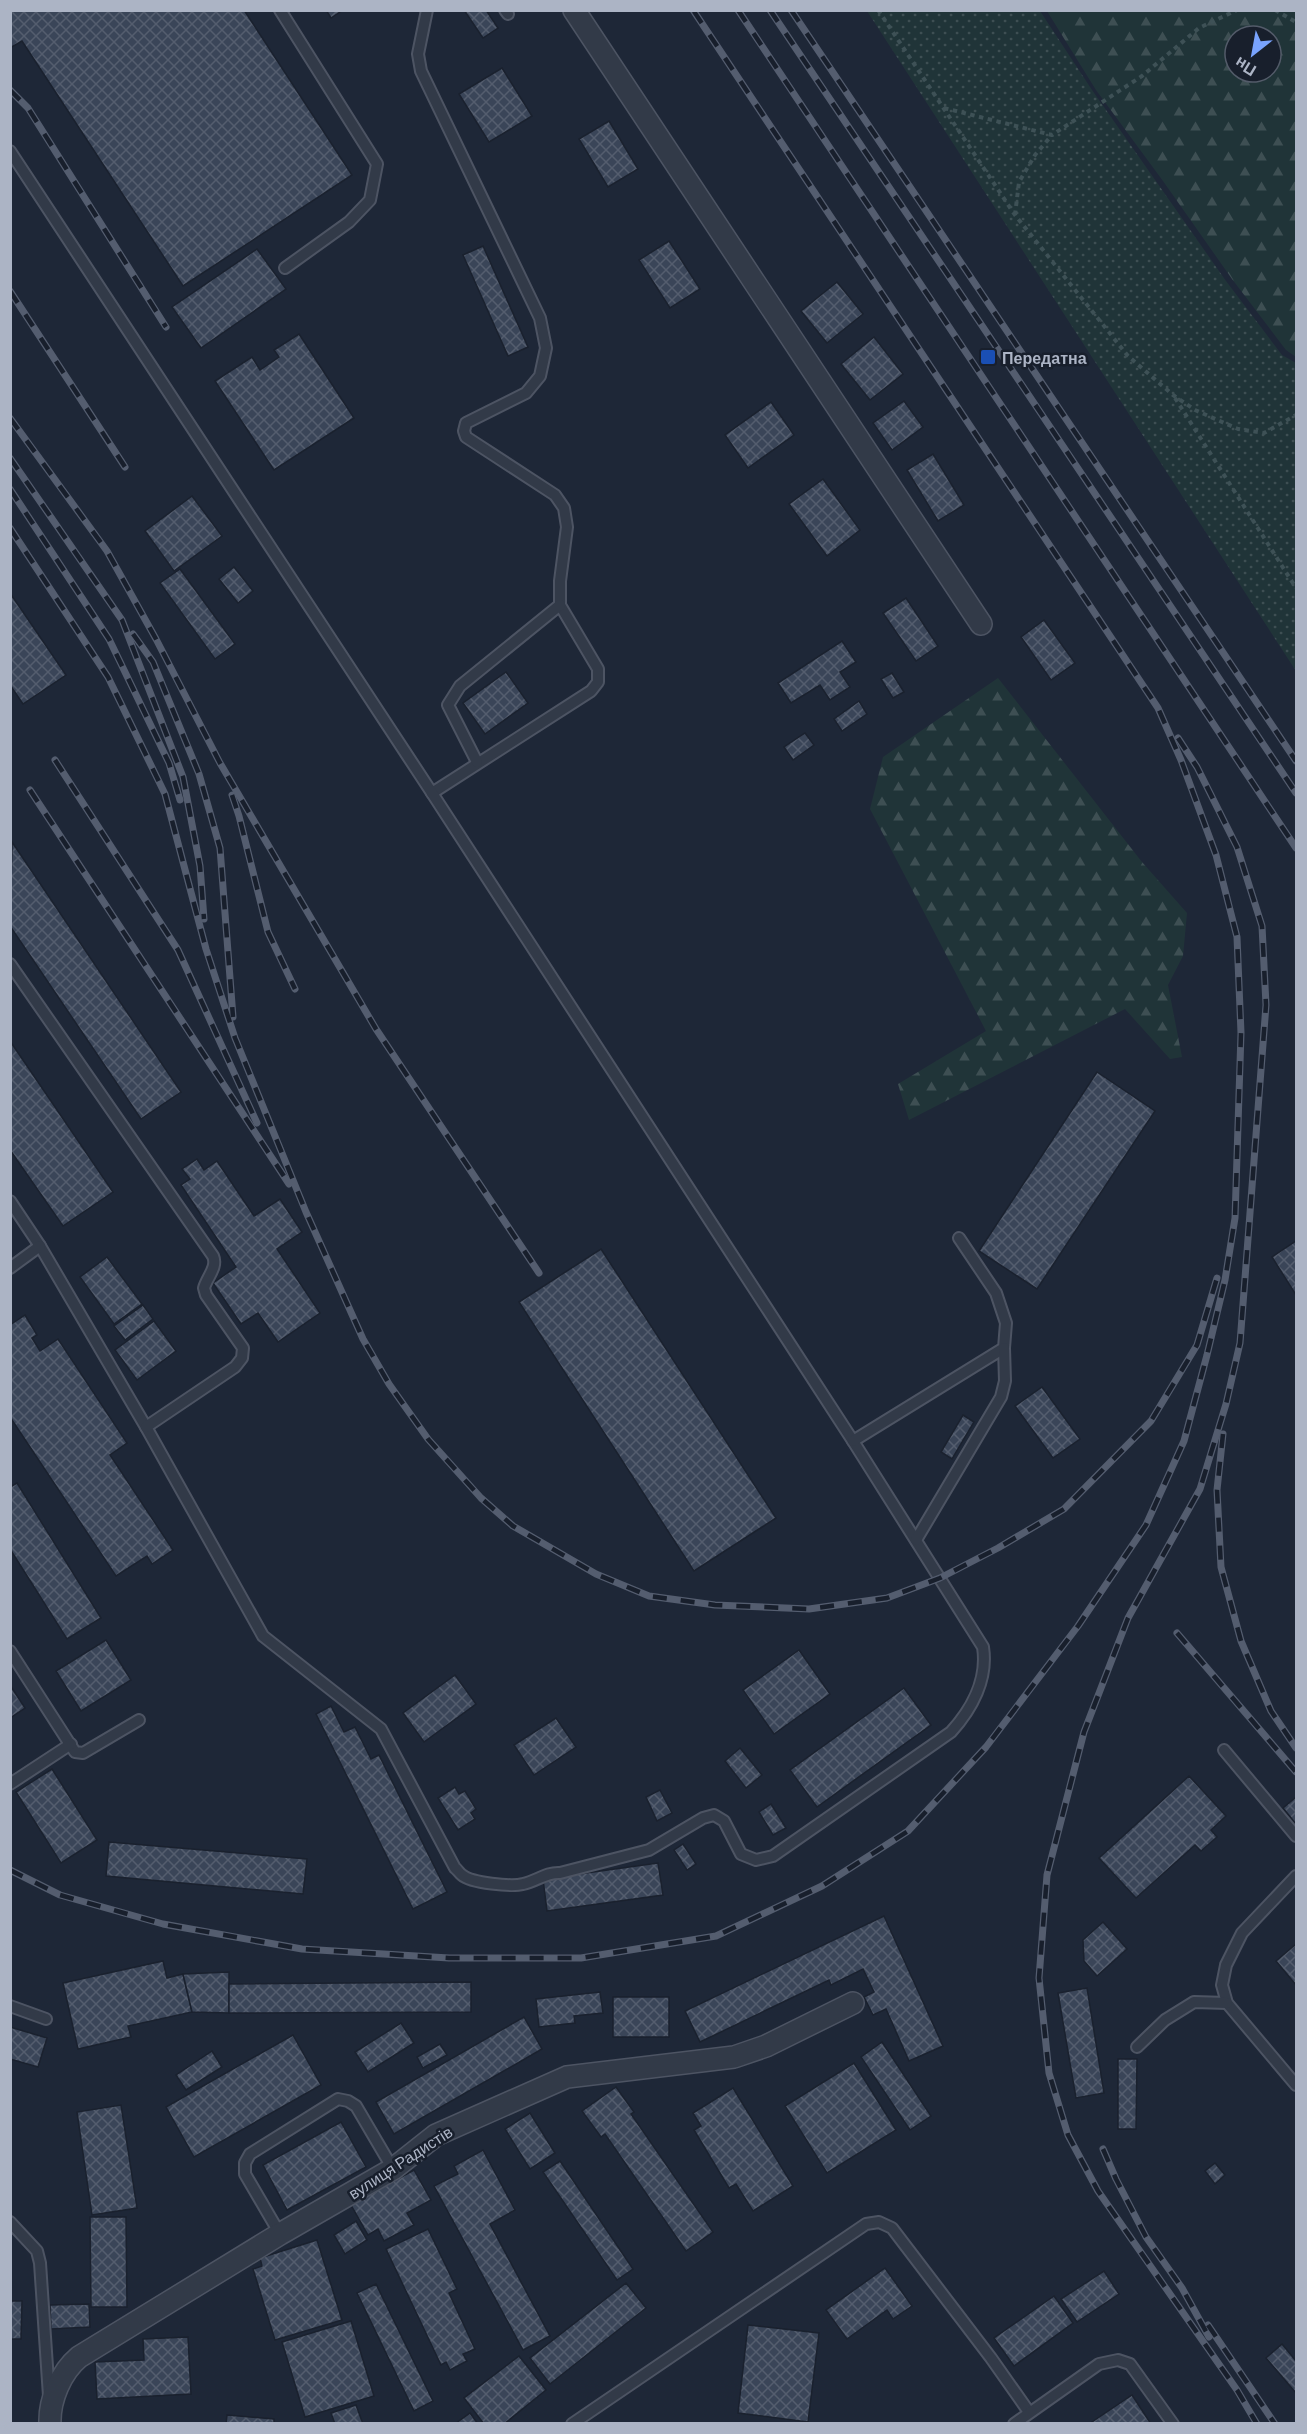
<svg xmlns="http://www.w3.org/2000/svg" width="1307" height="2434" font-family="Barlow,sans-serif">
	<defs>
		<pattern id="grass-dots" width="8" height="8" patternUnits="userSpaceOnUse" patternTransform="scale(1.5)"><rect width="8" height="8" fill="#203438"/><path d="M2 2h.1M6 6h.1" fill="none" stroke="#3e4f53" stroke-width="1.8" stroke-linecap="round"/></pattern>
		<pattern id="forest-firs" width="22" height="20" patternUnits="userSpaceOnUse" patternTransform="scale(1.5)"><rect width="22" height="20" fill="#203438"/><path d="M5 1l3.5 6h-7zM16 11l3.5 6h-7z" fill="#3e4f53"/></pattern>
		<pattern id="building-cross-hatch" width="8" height="8" patternUnits="userSpaceOnUse" patternTransform="scale(1.5)"><rect width="8" height="8" fill="#3a4558"/><path d="M0 0l8 8M0 8l8-8" fill="none" stroke="#545d6e"/></pattern>
	</defs>
	<rect width="100%" height="100%" fill="#1e2737"/>
	<polygon fill="url(#grass-dots)" points="867,11 1040,11 1092,90 1226,281 1282,355 1296,363 1296,671"/>
	<g fill="url(#forest-firs)" fill-rule="evenodd">
		<path d="M 1047,11 L 1296,11 L 1296,357 L 1286,350 L 1232,279 L 1163,181 L 1096,90 ZM 1235,36 L 1271,36 L 1271,72 L 1235,72 Z"/>
		<polygon points="998,678 1142,862 1187,913 1183,956 1168,985 1182,1057 1170,1059 1125,1009 909,1120 898,1084 986,1031 870,809 883,757"/>
	</g>
	<g fill="url(#building-cross-hatch)" stroke="#1a212e" stroke-width="1.5">
		<polygon points="10,10 244,10 352,175 183,286 22,41 10,48"/>
		<polygon points="326,10 343,10 331,18"/>
		<polygon points="464,10 486,10 498,28 483,38"/>
		<polygon points="502,68 532,116 489,142 459,94"/>
		<polygon points="609,121 638,169 608,187 579,139"/>
		<polygon points="669,241 700,289 670,308 639,260"/>
		<polygon points="483,246 528,347 508,356 463,255"/>
		<polygon points="257,249 286,289 201,348 172,307"/>
		<polygon points="837,282 863,314 827,343 801,311"/>
		<polygon points="299,334 354,418 274,470 215,381 252,357 260,370 279,357 274,350"/>
		<polygon points="874,337 903,374 870,400 841,364"/>
		<polygon points="904,401 923,427 892,450 873,423"/>
		<polygon points="771,402 794,435 748,468 725,435"/>
		<polygon points="933,454 964,505 938,521 907,470"/>
		<polygon points="823,479 860,530 827,556 789,504"/>
		<polygon points="192,496 222,536 174,571 145,531"/>
		<polygon points="234,567 253,591 238,603 219,579"/>
		<polygon points="180,569 235,644 215,659 160,583"/>
		<polygon points="10,593 66,675 23,704 10,685"/>
		<polygon points="906,598 938,646 916,661 883,613"/>
		<polygon points="1044,620 1075,663 1051,680 1021,637"/>
		<polygon points="842,641 856,662 840,672 850,687 830,700 820,685 791,703 778,683"/>
		<polygon points="506,672 528,703 485,734 463,703"/>
		<polygon points="892,673 904,692 893,698 881,679"/>
		<polygon points="859,701 867,714 842,731 834,719"/>
		<polygon points="805,733 814,745 793,760 784,747"/>
		<polygon points="12,842 181,1092 141,1119 10,926"/>
		<polygon points="10,1041 113,1192 63,1226 10,1150"/>
		<polygon points="1097,1072 1155,1111 1037,1289 979,1251"/>
		<polygon points="197,1159 204,1170 217,1161 254,1216 280,1199 302,1232 277,1249 320,1313 278,1342 258,1313 241,1324 213,1283 236,1267 181,1185 190,1179 182,1169"/>
		<polygon points="1296,1241 1296,1295 1272,1257"/>
		<polygon points="601,1249 776,1518 694,1571 519,1302"/>
		<polygon points="107,1257 142,1304 114,1324 80,1277"/>
		<polygon points="143,1305 153,1319 125,1340 114,1326"/>
		<polygon points="25,1315 37,1335 32,1338 40,1351 58,1339 127,1443 110,1455 173,1550 152,1564 147,1556 116,1576 10,1417 10,1325"/>
		<polygon points="154,1321 176,1351 137,1380 115,1350"/>
		<polygon points="1042,1387 1080,1439 1053,1458 1015,1406"/>
		<polygon points="963,1415 974,1422 952,1459 941,1452"/>
		<polygon points="17,1483 101,1618 67,1639 10,1549 10,1487"/>
		<polygon points="106,1640 131,1680 81,1711 56,1671"/>
		<polygon points="799,1650 830,1694 774,1734 743,1690"/>
		<polygon points="455,1675 476,1704 424,1742 403,1713"/>
		<polygon points="10,1685 25,1708 10,1718"/>
		<polygon points="904,1688 931,1725 817,1807 790,1770"/>
		<polygon points="331,1706 344,1732 355,1727 371,1759 379,1755 447,1892 413,1909 316,1714"/>
		<polygon points="556,1718 576,1747 534,1775 514,1745"/>
		<polygon points="740,1748 762,1775 746,1788 725,1761"/>
		<polygon points="52,1769 97,1840 61,1863 16,1792"/>
		<polygon points="1189,1776 1226,1816 1211,1830 1217,1837 1201,1851 1195,1845 1136,1898 1099,1858"/>
		<polygon points="455,1787 459,1794 465,1791 476,1809 471,1813 475,1819 458,1830 438,1798"/>
		<polygon points="660,1790 672,1813 657,1821 646,1797"/>
		<polygon points="1296,1797 1296,1824 1283,1808"/>
		<polygon points="771,1804 786,1828 773,1835 759,1812"/>
		<polygon points="109,1842 307,1859 303,1894 106,1876"/>
		<polygon points="683,1844 696,1864 687,1870 674,1850"/>
		<polygon points="658,1863 663,1895 547,1911 543,1879"/>
		<polygon points="884,1916 943,2046 909,2061 886,2009 873,2015 864,1997 874,1992 863,1969 831,1985 829,1980 700,2042 685,2011"/>
		<polygon points="1103,1922 1127,1949 1097,1976 1084,1961 1083,1940"/>
		<polygon points="1296,1944 1296,1985 1276,1961"/>
		<polygon points="163,1961 167,1978 183,1974 192,2012 128,2026 131,2037 78,2049 63,1983"/>
		<polygon points="229,1972 229,2013 192,2012 183,1974"/>
		<polygon points="471,1982 471,2012 229,2013 229,1984"/>
		<polygon points="1087,1988 1104,2093 1076,2098 1058,1993"/>
		<polygon points="600,1992 603,2013 574,2016 575,2023 539,2027 536,1999"/>
		<rect x="613" y="1997" width="56" height="40"/>
		<polygon points="524,2017 542,2049 394,2134 376,2102"/>
		<polygon points="401,2023 414,2043 368,2072 355,2052"/>
		<polygon points="10,2027 47,2038 38,2067 10,2059"/>
		<polygon points="293,2035 321,2085 194,2157 166,2107"/>
		<polygon points="882,2042 931,2116 910,2130 861,2057"/>
		<polygon points="440,2044 447,2055 423,2068 417,2057"/>
		<polygon points="212,2051 222,2067 186,2090 176,2075"/>
		<polygon points="1118,2059 1137,2059 1136,2129 1118,2129"/>
		<polygon points="854,2063 896,2130 827,2173 785,2106"/>
		<polygon points="616,2087 634,2112 631,2114 713,2232 686,2251 605,2134 601,2137 582,2111"/>
		<polygon points="733,2088 793,2186 753,2211 736,2184 729,2188 694,2130 701,2126 693,2113"/>
		<polygon points="121,2105 137,2208 92,2215 77,2112"/>
		<polygon points="530,2113 555,2153 530,2169 505,2129"/>
		<polygon points="341,2122 366,2167 287,2210 263,2165"/>
		<polygon points="483,2150 515,2210 490,2224 550,2336 523,2350 434,2186 458,2174 454,2166"/>
		<polygon points="560,2161 633,2269 617,2280 543,2172"/>
		<polygon points="1215,2163 1225,2175 1215,2184 1205,2171"/>
		<polygon points="414,2170 431,2200 407,2213 414,2225 384,2241 378,2229 368,2235 351,2205"/>
		<polygon points="90,2217 126,2217 127,2307 91,2307"/>
		<polygon points="356,2221 367,2240 345,2254 334,2235"/>
		<polygon points="428,2229 457,2289 449,2293 475,2349 463,2354 467,2361 450,2370 446,2362 441,2365 386,2249"/>
		<polygon points="317,2240 342,2320 275,2340 253,2269 262,2266 260,2258"/>
		<polygon points="885,2268 912,2306 893,2319 887,2310 847,2339 826,2310"/>
		<polygon points="1104,2271 1119,2294 1077,2322 1061,2299"/>
		<polygon points="626,2283 646,2308 550,2384 530,2358"/>
		<polygon points="376,2284 433,2401 414,2411 357,2293"/>
		<polygon points="1054,2296 1073,2323 1014,2366 994,2338"/>
		<polygon points="10,2301 22,2301 21,2339 10,2339"/>
		<polygon points="89,2304 90,2327 51,2329 50,2305"/>
		<polygon points="351,2321 374,2396 305,2417 282,2342"/>
		<polygon points="748,2325 819,2333 808,2422 738,2413"/>
		<polygon points="188,2337 191,2394 97,2399 95,2362 144,2360 143,2339"/>
		<polygon points="1282,2344 1296,2361 1296,2393 1266,2358"/>
		<polygon points="519,2356 546,2390 504,2424 484,2424 464,2398"/>
		<polygon points="1132,2395 1151,2424 1089,2424"/>
		<polygon points="356,2405 363,2424 335,2424 331,2413"/>
		<polygon points="470,2413 478,2424 455,2424"/>
		<polygon points="227,2415 274,2419 274,2424 226,2424"/>
	</g>
	<g fill="none" stroke-linecap="round" stroke-linejoin="round">
		<defs>
			<g id="lane">
				<polyline points="280,10 377,164 370,200 349,222 285,268"/>
				<polyline points="427,10 418,54 421,71 540,318 546,348 540,376 526,393 466,423 464,431 466,437 555,495 564,508 567,527 560,581 560,605 598,669 598,682 591,691 432,793"/>
				<polyline points="505,10 508,14"/>
				<path d="M 10,151 L 432,793 L 853,1441 L 983,1647 C 988,1679 972,1709 951,1732 L 773,1856 L 756,1860 L 741,1854 L 724,1821 L 714,1815 L 703,1818 L 649,1850 L 560,1873 C 546,1872 537,1881 523,1884 C 512,1887 471,1883 462,1875 C 459,1873 458,1870 455,1868 L 381,1729 L 263,1636 L 146,1427 L 40,1246 L 10,1201"/>
				<polyline points="477,762 448,705 460,686 560,605"/>
				<path d="M 10,964 L 213,1256 C 218,1267 207,1277 204,1288 L 206,1295 L 243,1348 L 242,1358 L 235,1367 L 146,1427"/>
				<polyline points="10,1268 40,1246"/>
				<polyline points="853,1441 1004,1348 1006,1323 996,1293 959,1238"/>
				<polyline points="916,1540 1001,1397 1005,1381 1004,1348"/>
				<polyline points="10,1651 75,1752 83,1753 139,1720"/>
				<polyline points="1224,1750 1296,1836"/>
				<polyline points="10,1784 71,1744"/>
				<polyline points="1296,1876 1242,1933 1226,1965 1222,1985 1227,2003 1296,2085"/>
				<polyline points="10,2006 46,2019"/>
				<polyline points="1137,2047 1165,2020 1194,2002 1227,2003"/>
				<polyline points="10,2222 37,2251 40,2263 49,2396"/>
				<polyline points="280,2234 245,2174 245,2163 250,2154 338,2099 348,2101 356,2106 393,2169"/>
				<polyline points="572,2424 866,2224 879,2222 892,2228 991,2358 1029,2412"/>
				<polyline points="1014,2424 1099,2364 1118,2360 1130,2364 1173,2424"/>
			</g>
			<g id="street">
				<polyline points="574,10 981,624"/>
				<path d="M 50,2424 C 49,2400 61,2372 79,2357 L 280,2234 L 393,2169 L 436,2135 L 567,2077 L 734,2057 L 766,2046 L 853,2003"/>
			</g>
		</defs>
		<use href="#lane" stroke="#4d5463" stroke-width="14"/>
		<use href="#street" stroke="#4d5463" stroke-width="24"/>
		<g stroke="#3e5156" stroke-width="4" stroke-dasharray="4.5 4.5" stroke-linecap="butt">
			<polyline points="878,10 1015,215 1128,356 1173,395 1195,410 1238,429 1264,433 1296,415"/>
			<polyline points="1275,10 1296,22"/>
			<polyline points="944,108 1052,135 1142,76 1199,28 1237,10"/>
			<polyline points="1015,215 1019,182 1035,155 1052,135"/>
			<polyline points="1175,398 1296,588"/>
		</g>
		<use href="#lane" stroke="#323a48" stroke-width="10"/>
		<use href="#street" stroke="#323a48" stroke-width="21"/>
		<defs>
			<g id="rail">
				<polyline points="738,10 1296,848"/>
				<polyline points="770,10 1296,793"/>
				<polyline points="791,10 1296,761"/>
				<polyline points="10,90 28,108 166,327"/>
				<polyline points="10,291 125,467"/>
				<polyline points="10,418 107,551 156,639 220,763 376,1029 539,1273"/>
				<polyline points="10,458 122,620 183,777 200,866 204,919"/>
				<polyline points="10,489 109,639 169,763 180,800"/>
				<polyline points="10,528 108,677 165,794 206,949 235,1038 306,1212 363,1339 389,1384 428,1439 481,1498 513,1526 596,1574 649,1596 715,1605 809,1609 887,1598 940,1578 998,1548 1064,1509 1151,1421 1197,1345 1217,1278"/>
				<polyline points="133,634 153,662 199,774 220,848 233,1017"/>
				<polyline points="1178,738 1197,767 1237,847 1262,926 1266,1005 1240,1343 1226,1404 1200,1489 1128,1618 1084,1732 1047,1875 1039,1978 1049,2073 1068,2135 1098,2191 1237,2390 1257,2424"/>
				<polyline points="55,760 178,950 257,1123"/>
				<polyline points="30,790 289,1184"/>
				<polyline points="232,795 239,816 268,932 295,989"/>
				<polyline points="1223,1434 1217,1490 1221,1567 1241,1641 1271,1711 1296,1748"/>
				<polyline points="1177,1633 1296,1772"/>
				<polyline points="10,1870 60,1895 163,1924 302,1949 449,1958 581,1958 716,1936 822,1886 908,1831 986,1747 1078,1626 1146,1525 1184,1441 1207,1355 1225,1280 1235,1218 1241,1033 1237,937 1216,855 1181,760 1158,708 693,10"/>
				<polyline points="1103,2149 1116,2179 1146,2237 1182,2288 1209,2337"/>
				<polyline points="1208,2325 1275,2424"/>
			</g>
		</defs>
		<use href="#rail" stroke="#545d6f" stroke-width="7"/>
		<use href="#rail" stroke="#181f2c" stroke-width="4.5" stroke-dasharray="14" stroke-linecap="butt"/>
	</g>
	<rect fill="#1a4fb4" stroke="#181f2c" stroke-width="2" x="980" y="349" width="16" height="16" rx="3"/>
	<g text-anchor="middle" dominant-baseline="central" stroke-width="5" stroke-linejoin="round" paint-order="stroke">
		<g font-size="16" font-weight="bold" fill="#acb4c5" stroke="#181f2c" text-anchor="start">
			<text x="1002" y="357">Передатна</text>
		</g>
		<g font-size="16" fill="#acb4c5" stroke="#181f2c">
			<text transform="translate(400 2162) rotate(-33)">вулиця Радистів</text>
		</g>
	</g>
	<rect width="1307" height="2434" fill="none" stroke="#acb4c5" stroke-width="24"/>
	<g transform="translate(1253 54) rotate(211)"><circle r="28" fill="#181f2c" stroke="#535b69" stroke-width="1.5"/>
	<path d="M0-4.5L10 22L0 15L-10 22Z" fill="#79a3fd"/>
	<text y="-9" font-size="16" font-weight="bold" text-anchor="middle" fill="#acb4c5">Пн</text>
	</g>
</svg>
